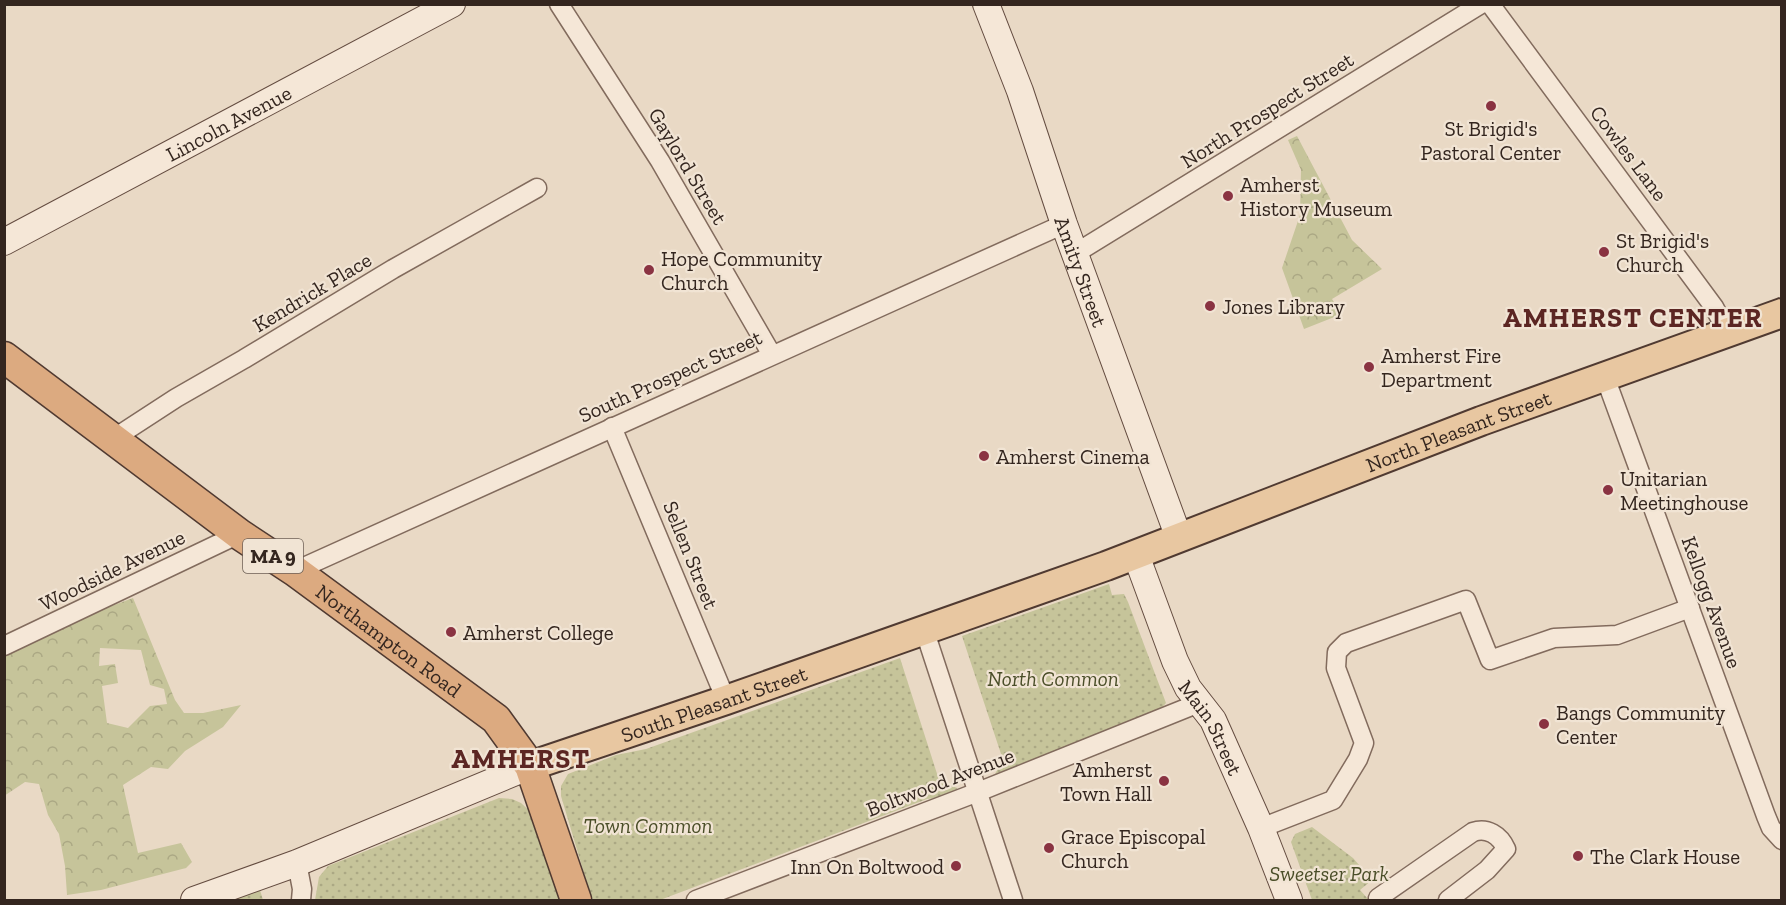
<svg xmlns="http://www.w3.org/2000/svg" width="1786" height="905" font-family="'Zilla Slab',serif">
	<defs>
		<pattern id="grass-dots" width="8" height="8" patternUnits="userSpaceOnUse" patternTransform="scale(1.5)"><rect width="8" height="8" fill="#c6c49a"/><path d="M2 2h.1M6 6h.1" fill="none" stroke="#aba884" stroke-width="1.8" stroke-linecap="round"/></pattern>
		<pattern id="forest-crowns" width="20" height="18" patternUnits="userSpaceOnUse" patternTransform="scale(1.5)"><rect width="20" height="18" fill="#c6c49a"/><path d="M2 6a3 3 0 1 1 6 0M12 15a3 3 0 1 1 6 0" fill="none" stroke="#aba884"/></pattern>
	</defs>
	<rect width="100%" height="100%" fill="#e9d9c5"/>
	<g fill="url(#grass-dots)">
		<polygon points="1109,584 1112,595 1124,594 1128,602 1166,703 1158,712 995,774 1003,760 962,636"/>
		<polygon points="900,658 939,780 957,788 956,790 936,798 927,799 660,900 592,900 561,796 561,786 568,774 616,755 646,749"/>
		<polygon points="499,798 512,799 521,803 533,814 563,900 315,900 319,877 328,866"/>
		<polygon points="1312,827 1353,858 1372,880 1360,890 1369,900 1312,900 1291,842 1295,834"/>
		<polygon points="260,890 263,900 228,900"/>
	</g>
	<g fill="url(#forest-crowns)" fill-rule="evenodd">
		<polygon points="1297,136 1352,240 1382,269 1332,299 1342,314 1304,329 1282,268 1300,215 1301,170 1288,140"/>
		<path d="M 133,598 L 175,700 L 184,713 L 203,713 L 241,705 L 223,727 L 185,751 L 168,769 L 151,767 L 123,785 L 138,853 L 181,843 L 192,862 L 186,868 L 101,890 L 67,895 L 65,866 L 59,834 L 48,815 L 39,784 L 25,782 L 4,796 L 5,652 L 50,629 ZM 100,648 L 141,650 L 150,685 L 164,689 L 167,704 L 150,706 L 128,728 L 107,723 L 102,686 L 118,683 L 115,664 L 99,666 Z"/>
	</g>
	<g fill="none" stroke-linecap="round" stroke-linejoin="round">
		<defs>
			<g id="minor">
				<polyline points="559,4 660,161 772,355"/>
				<polyline points="1490,4 1714,307 1728,333"/>
				<polyline points="1076,253 1481,4"/>
				<polyline points="1605,377 1766,816 1771,828 1782,840"/>
				<polyline points="612,427 726,700"/>
				<polyline points="113,439 176,398 244,359 393,269 537,188"/>
				<polyline points="295,571 1064,224"/>
				<polyline points="924,629 1013,900"/>
				<polyline points="4,646 239,534"/>
				<polyline points="1261,828 1333,800 1358,759 1364,743 1336,668 1337,652 1346,643 1466,600 1490,660 1554,638 1617,635 1690,608"/>
				<polyline points="297,863 302,889 301,900"/>
				<path d="M 1378,898 L 1473,832 C 1487,827 1500,835 1506,849 L 1487,870 L 1448,900"/>
				<polyline points="696,900 978,792 1199,703"/>
			</g>
			<g id="secondary">
				<path id="s1" d="M 986,4 L 1020,91 L 1064,224 L 1179,538"/>
				<path id="s2" d="M 4,242 L 452,4"/>
				<path id="s3" d="M 1136,555 L 1175,661 L 1188,688 L 1213,720 L 1261,828 L 1289,900"/>
				<polyline points="194,900 297,863 530,766"/>
			</g>
			<g id="primary">
				<path id="s4" d="M 530,766 L 726,700 L 1106,566 L 1481,421 L 1782,313"/>
			</g>
			<g id="trunk">
				<path id="s5" d="M 4,357 L 239,534 L 295,571 L 496,719 L 530,766 L 576,900"/>
			</g>
		</defs>
		<use href="#minor" stroke="#826b5d" stroke-width="21"/>
		<use href="#secondary" stroke="#644c40" stroke-width="28"/>
		<use href="#primary" stroke="#503a31" stroke-width="32"/>
		<use href="#trunk" stroke="#503a31" stroke-width="33"/>
		<use href="#minor" stroke="#f5e7d7" stroke-width="18"/>
		<use href="#secondary" stroke="#f5e7d7" stroke-width="26"/>
		<use href="#primary" stroke="#e8c7a1" stroke-width="28"/>
		<use href="#trunk" stroke="#dcaa80" stroke-width="30"/>
	</g>
	<g fill="#8a3342" stroke="#f1e4d4" stroke-width="2">
		<circle cx="1491" cy="106" r="6"/>
		<circle cx="1228" cy="196" r="6"/>
		<circle cx="1604" cy="252" r="6"/>
		<circle cx="649" cy="270" r="6"/>
		<circle cx="1210" cy="306" r="6"/>
		<circle cx="1369" cy="367" r="6"/>
		<circle cx="984" cy="456" r="6"/>
		<circle cx="1608" cy="490" r="6"/>
		<circle cx="451" cy="632" r="6"/>
		<circle cx="1544" cy="724" r="6"/>
		<circle cx="1164" cy="781" r="6"/>
		<circle cx="1049" cy="848" r="6"/>
		<circle cx="1578" cy="856" r="6"/>
		<circle cx="956" cy="866" r="6"/>
	</g>
	<g text-anchor="middle" dominant-baseline="central" stroke-width="4.5" stroke-linejoin="round" paint-order="stroke">
		<rect fill="#f1e4d4" stroke="#6d5f55" stroke-width="1.5" x="243" y="539" width="60" height="34" rx="4.5"/>
		<g font-size="20" font-weight="bold" fill="#34261f">
			<text x="273" y="556">MA 9</text>
		</g>
		<g font-size="21" fill="#34261f" stroke="#f1e4d4">
			<text transform="translate(1267 110) rotate(-32)">North Prospect Street</text>
			<text stroke="none"><textPath href="#s2" startOffset="254">Lincoln Avenue</textPath></text>
			<text transform="translate(1629 153) rotate(53)">Cowles Lane</text>
			<text transform="translate(688 166) rotate(59)">Gaylord Street</text>
			<text stroke="none"><textPath href="#s1" startOffset="284">Amity Street</textPath></text>
			<text transform="translate(312 292) rotate(-31)">Kendrick Place</text>
			<text transform="translate(670 376) rotate(-24)">South Prospect Street</text>
			<text stroke="none"><textPath href="#s4" startOffset="987">North Pleasant Street</textPath></text>
			<text transform="translate(691 555) rotate(68)">Sellen Street</text>
			<text transform="translate(112 570) rotate(-26)">Woodside Avenue</text>
			<text transform="translate(1712 602) rotate(70)">Kellogg Avenue</text>
			<text stroke="none"><textPath href="#s5" startOffset="478">Northampton Road</textPath></text>
			<text stroke="none"><textPath href="#s4" startOffset="194">South Pleasant Street</textPath></text>
			<text stroke="none"><textPath href="#s3" startOffset="189">Main Street</textPath></text>
			<text transform="translate(940 782) rotate(-21)">Boltwood Avenue</text>
		</g>
		<g font-size="21" fill="#34261f" stroke="#f1e4d4" text-anchor="start">
			<text x="1491" y="128" text-anchor="middle">St Brigid's<tspan x="1491" dy="24">Pastoral Center</tspan></text>
			<text x="1240" y="184">Amherst<tspan x="1240" dy="24">History Museum</tspan></text>
			<text x="1616" y="240">St Brigid's<tspan x="1616" dy="24">Church</tspan></text>
			<text x="661" y="258">Hope Community<tspan x="661" dy="24">Church</tspan></text>
			<text x="1222" y="306">Jones Library</text>
			<text x="1381" y="355">Amherst Fire<tspan x="1381" dy="24">Department</tspan></text>
			<text x="996" y="456">Amherst Cinema</text>
			<text x="1620" y="478">Unitarian<tspan x="1620" dy="24">Meetinghouse</tspan></text>
			<text x="463" y="632">Amherst College</text>
			<text x="1556" y="712">Bangs Community<tspan x="1556" dy="24">Center</tspan></text>
			<text x="1152" y="769" text-anchor="end">Amherst<tspan x="1152" dy="24">Town Hall</tspan></text>
			<text x="1061" y="836">Grace Episcopal<tspan x="1061" dy="24">Church</tspan></text>
			<text x="1590" y="856">The Clark House</text>
			<text x="944" y="866" text-anchor="end">Inn On Boltwood</text>
		</g>
		<g font-size="21" font-style="italic" fill="#4a4e28" stroke="#f1e4d4">
			<text x="1053" y="678">North Common</text>
			<text x="648" y="825">Town Common</text>
			<text x="1329" y="873">Sweetser Park</text>
		</g>
		<g font-size="27" font-weight="bold" letter-spacing="1.5" fill="#5c2623" stroke="#f1e4d4">
			<text x="1633" y="318">AMHERST CENTER</text>
			<text x="521" y="759">AMHERST</text>
		</g>
	</g>
	<rect width="1786" height="905" fill="none" stroke="#34261f" stroke-width="12"/>
</svg>
